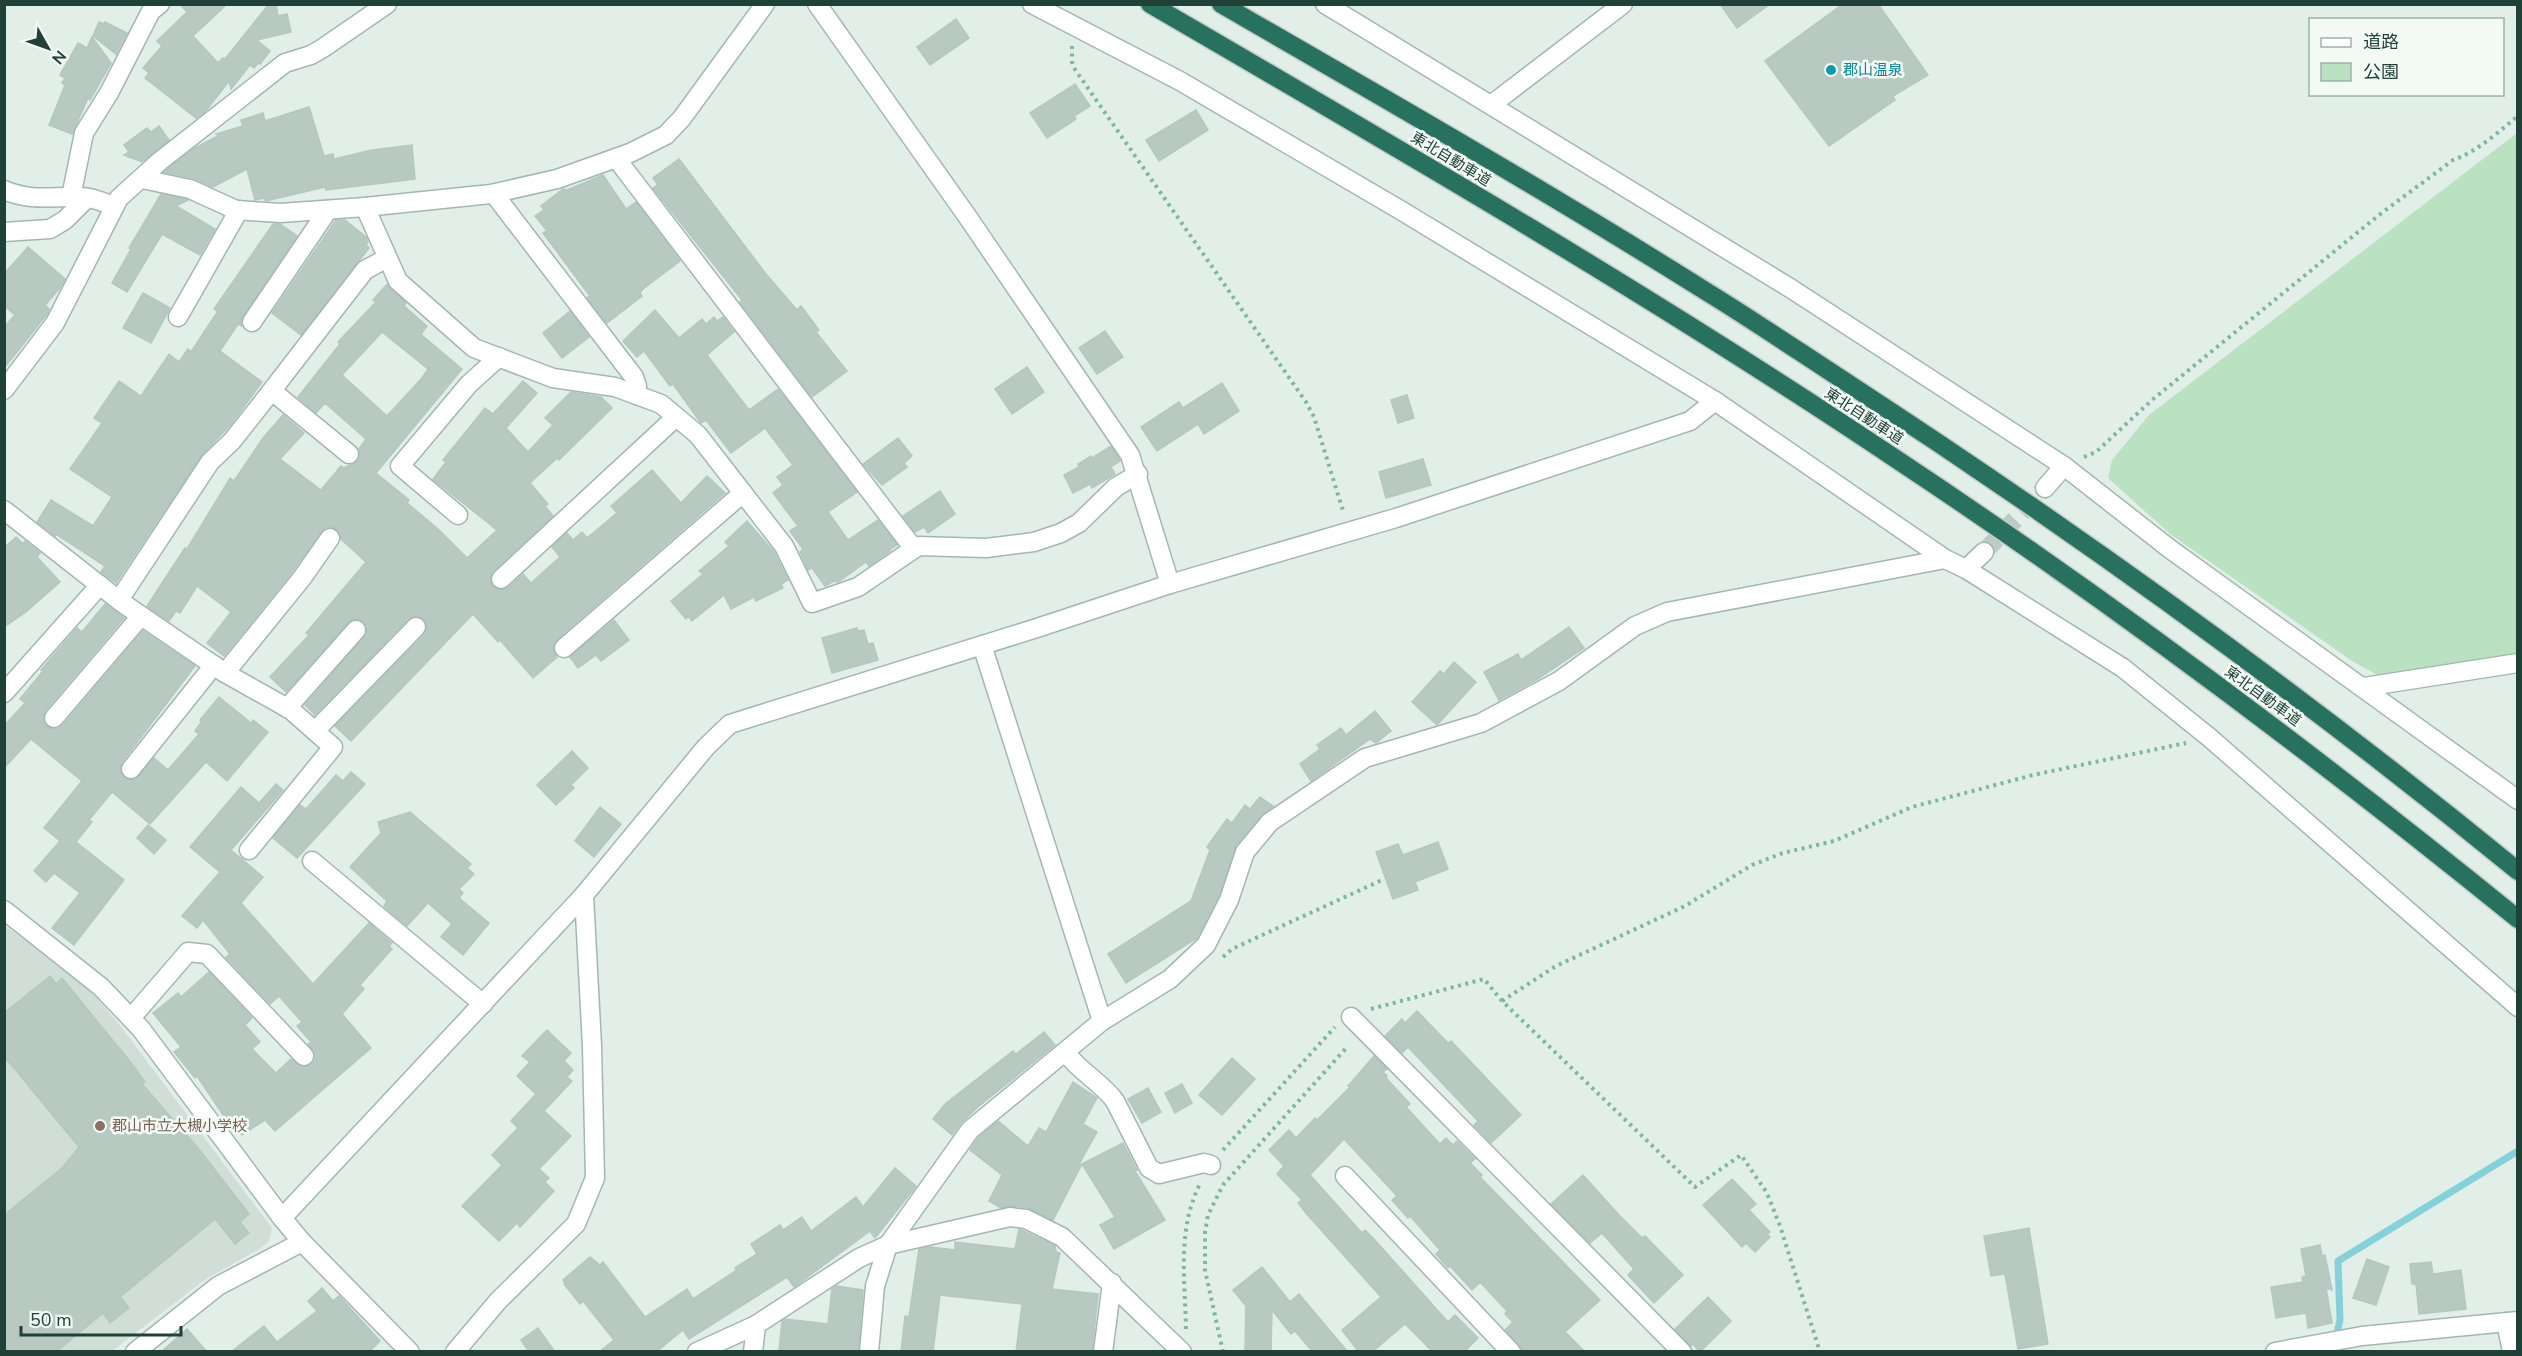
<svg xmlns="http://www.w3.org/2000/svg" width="2522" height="1356" font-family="'Nunito Sans','Noto Sans JP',sans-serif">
	<rect width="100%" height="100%" fill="#e2eee8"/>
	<polygon fill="#d0ded7" points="4,925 84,983 119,1024 272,1228 269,1241 258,1250 206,1279 112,1351 5,1351"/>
	<polygon fill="#b9e1c2" points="2517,133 2517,657 2381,677 2352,661 2170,534 2108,478 2112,460 2149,415"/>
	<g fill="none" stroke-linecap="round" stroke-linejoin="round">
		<polyline stroke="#85d0d9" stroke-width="7" points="2333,1352 2340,1320 2338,1261 2518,1151"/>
	</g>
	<g fill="#b7c9c1" stroke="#b4c8bf" stroke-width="1.5" fill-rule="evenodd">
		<polygon points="180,4 227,4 193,36 218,63 223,58 225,59 269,4 276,4 278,16 287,14 291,32 257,40 270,51 260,64 258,63 254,68 250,65 231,89 229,81 205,112 196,118 145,78 149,73 143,68 162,46 157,41 187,12"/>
		<polygon points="1720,4 1770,4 1737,28"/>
		<polygon points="1843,4 1878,4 1928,75 1893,96 1895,100 1829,146 1765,61"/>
		<polygon points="956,19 969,38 930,65 917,47"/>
		<polygon points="99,22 104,24 105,22 127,33 116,54 93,36"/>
		<polygon points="92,37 111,63 90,100 88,98 72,134 49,125 65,85 62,83 65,78 60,75 78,43 87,48"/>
		<polygon points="1075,84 1090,106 1074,116 1076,119 1047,138 1030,113"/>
		<polygon points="309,107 324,156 333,154 334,159 372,150 412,145 415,179 326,190 325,187 266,201 263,198 255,200 247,169 213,187 193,178 164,172 193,149 218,136 216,134 243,126 241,120 263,113 265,121"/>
		<polygon points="1196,110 1208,130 1159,161 1146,140"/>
		<polygon points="159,126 169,140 142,162 124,155 129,152 124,145 147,128 151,132"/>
		<polygon points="679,159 766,274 797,310 801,306 819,330 816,332 847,371 812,397 740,302 742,300 653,188 658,185 653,178"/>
		<polygon points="603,175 626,209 636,202 680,261 643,289 640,293 642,296 607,323 587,298 590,296 543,233 547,231 535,216 544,210 541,206 563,189 567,190"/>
		<polygon points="161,194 188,200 176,206 215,229 200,255 162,234 127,292 112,283 131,249 129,248"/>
		<polygon points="336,220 345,220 366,237 368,242 366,245 369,248 301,335 272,313"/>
		<polygon points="273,224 280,224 297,236 243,316 242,326 238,324 220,351 262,382 231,424 201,456 116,583 101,572 105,566 56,534 55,536 37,522 51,500 93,526 112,497 70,469 102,423 94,418 119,381 141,396 169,354 179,362 188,349 191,352 218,311 214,309"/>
		<polygon points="28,247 65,279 60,288 45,305 49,309 47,314 4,368 4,327 15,315 4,306 4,274"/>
		<path d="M 387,284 L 406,303 L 404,306 L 427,326 L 421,334 L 424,337 L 462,369 L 376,473 L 409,500 L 407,503 L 438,529 L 467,558 L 497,530 L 433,479 L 446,462 L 443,460 L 485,408 L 493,414 L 523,381 L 537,393 L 506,428 L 528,452 L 553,425 L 545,418 L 571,392 L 601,397 L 612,408 L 559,460 L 557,458 L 530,483 L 548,504 L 545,506 L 553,516 L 493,571 L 490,582 L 497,590 L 508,588 L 523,574 L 531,583 L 560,557 L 552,547 L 567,533 L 573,540 L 582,532 L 587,538 L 617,513 L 611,506 L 652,470 L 681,503 L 707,476 L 725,493 L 557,639 L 553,650 L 557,657 L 533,678 L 500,640 L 498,642 L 473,614 L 351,741 L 335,726 L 424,635 L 427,625 L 419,616 L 408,619 L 315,715 L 305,705 L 364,637 L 367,627 L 363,621 L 353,619 L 348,623 L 286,692 L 270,677 L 309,635 L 306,633 L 366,562 L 341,539 L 336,529 L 326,527 L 321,532 L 293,571 L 224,656 L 207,643 L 231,612 L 197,586 L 180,613 L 176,611 L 169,621 L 147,606 L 185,548 L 187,549 L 230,478 L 234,481 L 263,438 L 283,415 L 304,433 L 280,459 L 321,490 L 341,466 L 344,468 L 358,461 L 360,455 L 359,449 L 366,439 L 325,403 L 316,413 L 298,397 L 340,344 L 338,342 L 376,302 L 373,300 ZM 382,332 L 428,369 L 422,378 L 387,416 L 342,375 Z"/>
		<polygon points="143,293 170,308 151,343 123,328"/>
		<polygon points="655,310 679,338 702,319 706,324 714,317 717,321 723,317 734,332 707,355 749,410 778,389 857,492 828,512 848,540 878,520 897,545 889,550 890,551 869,566 866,562 838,582 834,581 825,586 812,568 808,570 800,552 803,549 790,531 798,526 773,493 783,485 777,477 793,465 765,428 731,453 706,420 701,423 673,384 670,386 644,351 637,357 623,341"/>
		<polygon points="570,311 589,337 562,358 543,333"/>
		<polygon points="1105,331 1123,357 1097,374 1079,348"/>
		<polygon points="1027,367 1044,392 1012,414 995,389"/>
		<polygon points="1222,383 1239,411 1204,434 1198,424 1157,451 1141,427 1179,402 1183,408"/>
		<polygon points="1407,395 1414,418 1398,423 1391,400"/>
		<polygon points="898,438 912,456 904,463 907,467 882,485 863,464"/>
		<polygon points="1111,446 1120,461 1111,467 1115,474 1092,488 1090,484 1073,493 1064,475 1079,467 1078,464 1091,456 1092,458"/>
		<polygon points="1423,459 1431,485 1386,498 1379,472"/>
		<polygon points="940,491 955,514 928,533 924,527 915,532 903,516"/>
		<polygon points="747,521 774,552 788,580 781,584 783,588 756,601 754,597 731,609 724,595 692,621 688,616 686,619 671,601 703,574 699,571 729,546 725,542"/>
		<polygon points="16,537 23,544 25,541 40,553 37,557 60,582 26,612 4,627 4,548"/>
		<polygon points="105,604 124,618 45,711 43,721 47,727 57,729 63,725 143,631 195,666 122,762 120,768 124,777 130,780 136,779 154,758 168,770 199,734 195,731 202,721 200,720 219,697 251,723 253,720 268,732 227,781 206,762 150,824 112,792 89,820 92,822 76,842 124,880 74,945 52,928 80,893 54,873 46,882 34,871 60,841 44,828 82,781 31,739 4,768 4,726 25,703 20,699 43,671 41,670 77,628 82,632"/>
		<polygon points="614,620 629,640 601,661 596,655 578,668 570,657"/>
		<polygon points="1569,627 1584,648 1536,680 1499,700 1484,672 1518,654 1521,660"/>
		<polygon points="857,628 858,631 864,630 868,644 873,643 878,660 832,673 822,638"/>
		<polygon points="1454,662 1476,682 1437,725 1412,702 1440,671 1444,674"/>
		<polygon points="1375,711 1391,731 1376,743 1370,739 1311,781 1300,764 1320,749 1317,745 1341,728 1346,735"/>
		<polygon points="572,751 588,768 571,785 574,788 556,805 537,785"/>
		<polygon points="351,772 365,784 297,858 273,838 300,805 306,809 336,775 343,781"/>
		<polygon points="276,784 283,790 231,850 263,877 241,903 313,984 369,923 392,943 389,946 392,949 360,985 364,989 342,1014 371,1048 275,1131 265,1120 242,1135 231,1118 227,1121 197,1076 195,1078 174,1052 181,1047 153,1013 178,993 181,997 209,972 252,1018 245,1025 260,1042 252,1049 276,1073 291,1059 301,1067 311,1065 315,1060 315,1053 308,1044 311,1042 297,1026 302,1022 279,996 270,1004 226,957 230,954 203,920 197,928 182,916 220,872 190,847 241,787 259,803"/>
		<polygon points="1260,797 1273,806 1262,815 1236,845 1219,896 1197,938 1126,983 1108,954 1191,901 1210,850 1207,847 1227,819 1232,823 1245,805 1250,809"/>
		<polygon points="600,807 621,824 594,857 575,841"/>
		<polygon points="410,812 471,864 467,868 474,874 459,889 463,893 459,898 489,923 463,955 441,937 452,924 428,903 407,926 384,906 387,901 350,867 381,833 378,822"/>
		<polygon points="148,825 166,840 154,854 137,838"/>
		<polygon points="1438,842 1448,869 1415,882 1418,890 1393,899 1376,852 1398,844 1403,855"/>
		<polygon points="50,976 56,984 62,978 132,1064 145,1082 142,1084 198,1148 249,1214 240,1222 249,1233 235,1244 215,1219 120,1297 129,1308 110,1323 103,1313 56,1352 4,1352 4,1215 62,1168 79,1147 4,1056 4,1013"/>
		<polygon points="1417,1011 1448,1043 1451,1041 1521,1115 1491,1143 1474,1125 1478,1121 1408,1047 1402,1053 1385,1036 1402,1019 1405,1023"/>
		<polygon points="547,1030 571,1053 564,1061 573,1070 567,1077 572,1081 544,1111 571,1136 539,1169 549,1178 545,1182 554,1191 520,1227 517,1223 499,1241 462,1206 502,1165 492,1155 518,1128 511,1121 536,1094 517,1076 530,1062 522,1056"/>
		<polygon points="1044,1032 1055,1045 979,1106 961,1123 952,1135 933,1119 945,1104 1013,1051 1016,1054"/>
		<polygon points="1374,1056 1387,1069 1383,1072 1387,1076 1386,1078 1410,1104 1406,1107 1440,1144 1446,1138 1453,1145 1457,1141 1475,1159 1470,1163 1482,1175 1480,1177 1600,1300 1565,1332 1585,1352 1524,1352 1505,1330 1513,1322 1505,1314 1507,1311 1480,1282 1472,1290 1450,1266 1448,1268 1436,1254 1440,1250 1410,1216 1408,1218 1392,1200 1397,1196 1344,1139 1310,1175 1362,1233 1365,1230 1374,1239 1448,1322 1455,1315 1478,1338 1464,1352 1433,1352 1405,1324 1372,1352 1359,1352 1342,1330 1381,1297 1305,1212 1298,1203 1302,1200 1277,1174 1284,1166 1269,1150 1289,1130 1296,1138 1315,1118 1317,1120 1350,1087 1348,1086"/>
		<polygon points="1232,1058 1255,1079 1222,1115 1199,1095"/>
		<polygon points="1073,1082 1097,1098 1083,1124 1097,1132 1078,1166 1123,1143 1137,1170 1135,1171 1165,1220 1114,1249 1100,1225 1115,1217 1082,1164 1053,1220 1028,1208 1011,1206 1001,1208 989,1201 1002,1175 970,1150 978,1138 998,1121 1028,1146 1039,1128 1046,1132"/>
		<polygon points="1182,1084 1192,1103 1175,1113 1165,1093"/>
		<polygon points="1148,1088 1161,1112 1142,1123 1128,1099"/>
		<polygon points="895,1168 916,1186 875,1238 870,1231 794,1287 787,1277 689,1339 683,1330 656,1352 599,1352 614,1340 583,1301 580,1304 564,1284 565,1283 563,1280 590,1257 600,1265 603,1262 645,1317 687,1289 693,1299 737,1270 735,1268 757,1254 751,1244 780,1225 783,1230 802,1217 811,1231 856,1197 863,1207"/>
		<polygon points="1583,1175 1619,1215 1642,1238 1645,1236 1683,1275 1654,1303 1628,1275 1634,1269 1602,1233 1590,1243 1551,1204"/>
		<polygon points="1732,1179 1756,1204 1749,1210 1770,1232 1767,1234 1770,1237 1755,1252 1746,1243 1742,1247 1703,1205"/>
		<polygon points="2029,1228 2048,1344 2018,1349 2005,1274 1991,1276 1984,1236"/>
		<polygon points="1019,1229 1055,1246 1056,1252 1060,1253 1052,1289 1098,1294 1092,1352 1016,1352 1022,1304 940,1295 933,1352 901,1352 905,1316 909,1317 919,1249 930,1247 955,1250 955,1242 1015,1249"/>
		<polygon points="2320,1245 2322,1256 2325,1255 2332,1290 2326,1288 2332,1323 2308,1328 2306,1313 2276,1318 2271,1287 2303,1282 2302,1277 2306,1276 2301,1249"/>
		<polygon points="2367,1259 2389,1267 2376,1305 2353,1298"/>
		<polygon points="2431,1262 2433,1274 2461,1270 2466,1309 2419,1314 2416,1284 2412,1284 2410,1264"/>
		<polygon points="1262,1267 1290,1302 1299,1294 1348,1352 1313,1352 1295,1331 1291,1334 1272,1310 1271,1352 1245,1352 1246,1306 1233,1290"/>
		<polygon points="836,1286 863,1290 858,1352 779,1352 782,1321 785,1319 828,1324 832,1289"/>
		<polygon points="322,1288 333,1301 339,1296 380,1341 369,1352 231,1352 264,1326 277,1342 317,1311 308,1301"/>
		<polygon points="1708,1297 1731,1321 1700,1352 1693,1344 1691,1346 1675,1329"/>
		<polygon points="538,1328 555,1352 529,1352 521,1340"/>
		<polygon points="187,1329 207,1352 161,1352"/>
	</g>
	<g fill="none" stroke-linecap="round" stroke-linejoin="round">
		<polyline stroke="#bbcbc5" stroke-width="18" stroke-dasharray="18 9" stroke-linecap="butt" points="1984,552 2045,488"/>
		<defs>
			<g id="street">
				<polyline points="817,4 967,216 1130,455 1170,584"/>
				<polyline points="1032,4 1180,81 1402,211 1715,401 1945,559 1966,569 2123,668 2210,738 2518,1007"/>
				<polyline points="1325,4 1790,288 2064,466 2170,549 2518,800"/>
				<polyline points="1491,105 1623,4"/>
				<polyline points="616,158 914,549"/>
				<polyline points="142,179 190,189 236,210 280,213 365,207 491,194 557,179 630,153 666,135 682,118 765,4"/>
				<path d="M 4,190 C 32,202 53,196 81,197 C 92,197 103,202 113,206"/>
				<polyline points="494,194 634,377 637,386 636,395"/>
				<polyline points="71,197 84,133 109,93 151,11 160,4"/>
				<polyline points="365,207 398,281 474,348 553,378 615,387 661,404 698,435 784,546 812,603 858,587 918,546 986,548 1034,542 1061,533 1079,523 1116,487 1138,474"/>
				<polyline points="4,232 50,229 65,220 87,198"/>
				<polyline points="178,317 239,210"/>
				<polyline points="252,322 328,210"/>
				<polyline points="4,390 55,323 119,198 160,161 285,63 311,55 323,48 387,4"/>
				<polyline points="272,391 349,454"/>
				<polyline points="2045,488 2064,466"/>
				<polyline points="4,510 121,602 225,673 291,710 333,747 249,850"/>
				<polyline points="458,515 400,466 469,384 499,357"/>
				<polyline points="1966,569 1984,552"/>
				<polyline points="501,579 676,417"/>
				<polyline points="119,600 210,462 232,441 266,398 365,270 387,258"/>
				<polyline points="982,645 1102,1021"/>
				<polyline points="564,648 743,493"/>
				<polyline points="225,673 302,578 330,538"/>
				<polyline points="2364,687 2518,663"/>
				<polyline points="4,693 100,585"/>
				<polyline points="287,708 356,630"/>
				<polyline points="54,718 141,616"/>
				<polyline points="315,731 416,627"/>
				<polyline points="131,769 214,665"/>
				<polyline points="312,861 483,1004"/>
				<polyline points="4,910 101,987 141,1029 282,1218 302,1242 410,1352"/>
				<polyline points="1351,1017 1682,1352"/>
				<polyline points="131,1018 188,952 207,954 304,1056"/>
				<path d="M 1065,1052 C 1081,1073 1101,1082 1115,1101 L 1149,1168 L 1159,1174 L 1204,1163 L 1211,1165"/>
				<polyline points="1345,1176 1511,1352"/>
				<polyline points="282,1218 584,895 706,747 730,724 1037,628 1170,584 1396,518 1690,421 1715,401"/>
				<polyline points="2506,1322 2512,1352"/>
				<polyline points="135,1352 218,1286 302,1242"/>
				<polyline points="455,1352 498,1301 576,1224 595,1178 592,1046 584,895"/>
				<polyline points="697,1352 756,1325 859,1258 888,1245 1010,1217 1026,1219 1062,1237 1182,1352"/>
				<polyline points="753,1352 756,1325"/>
				<polyline points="869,1352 875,1286 888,1245 970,1130 1102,1021 1170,979 1206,945 1229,900 1245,852 1270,822 1365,758 1481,723 1559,681 1635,626 1667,612 1945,559"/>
				<polyline points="1103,1352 1112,1283"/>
				<polyline points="2275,1352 2362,1336 2518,1321"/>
			</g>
			<g id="highway">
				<path d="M 1150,4 C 1403,151 1656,298 1899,461 C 2113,603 2318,757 2518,919"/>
				<path d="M 1221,4 C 1384,98 1548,192 1707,292 C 1756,322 1804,355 1852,386 C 2082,536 2305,697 2518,871"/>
			</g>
		</defs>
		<use href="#street" stroke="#a4b7af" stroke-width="21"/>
		<use href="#highway" stroke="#c1cac7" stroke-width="21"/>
		<g stroke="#7fb5a2" stroke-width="4" stroke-dasharray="3 4.5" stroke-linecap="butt">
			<polyline points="1072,46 1072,62 1074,68 1306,402 1314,417 1344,514"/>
			<path d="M 2084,457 L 2096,452 L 2152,400 L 2379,215 L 2453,160 C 2477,152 2498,132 2518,116"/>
			<polyline points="1223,957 1232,949 1382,880"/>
			<polyline points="1502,1001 1556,966 1685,906 1752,865 1783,853 1834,841 1912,807 2033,775 2186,743"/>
			<polyline points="1371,1009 1484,979 1502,1001 1695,1187 1741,1155 1767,1193 1780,1226 1820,1352"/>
			<polyline points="1223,1150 1335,1027"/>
			<path d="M 1186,1329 C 1185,1279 1177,1229 1200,1184"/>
			<polyline points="1223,1352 1205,1270 1205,1232 1208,1215 1223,1185 1348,1046"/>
		</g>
		<use href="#street" stroke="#fff" stroke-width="18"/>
		<use href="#highway" stroke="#28715f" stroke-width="18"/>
	</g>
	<circle fill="#0f9aa8" stroke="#f3faf6" stroke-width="2" cx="1831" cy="70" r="6"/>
	<circle fill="#8d6e63" stroke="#f3faf6" stroke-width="2" cx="100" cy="1126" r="6"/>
	<g text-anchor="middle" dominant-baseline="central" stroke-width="5" stroke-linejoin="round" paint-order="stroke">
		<g font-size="15" fill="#0d838f" stroke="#f3faf6" text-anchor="start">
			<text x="1843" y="70">郡山温泉</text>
		</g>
		<g font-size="15" fill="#204137" stroke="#f3faf6">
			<text transform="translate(1451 159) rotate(31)">東北自動車道</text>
			<text transform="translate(1864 416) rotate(33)">東北自動車道</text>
			<text transform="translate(2263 696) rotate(36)">東北自動車道</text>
		</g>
		<g font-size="15" fill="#785e54" stroke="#f3faf6" text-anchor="start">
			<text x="112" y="1126">郡山市立大槻小学校</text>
		</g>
	</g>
	<rect width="2522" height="1356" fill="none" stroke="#204137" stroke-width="12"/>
	<rect x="2309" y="18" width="195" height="78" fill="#f3faf6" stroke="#9fb0aa" stroke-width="1.5"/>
	<rect x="2321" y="38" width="30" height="9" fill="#ffffff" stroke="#9fb0aa" stroke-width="1.5"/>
	<text x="2363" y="48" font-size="18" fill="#204137">道路</text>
	<rect x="2321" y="63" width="30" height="18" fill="#b9e1c2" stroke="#9fb0aa" stroke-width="1.5"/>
	<text x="2363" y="78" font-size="18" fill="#204137">公園</text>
	<g transform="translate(48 48) rotate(130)" stroke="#f3faf6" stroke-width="4.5" paint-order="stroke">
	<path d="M0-4.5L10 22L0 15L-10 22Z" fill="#204137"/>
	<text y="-9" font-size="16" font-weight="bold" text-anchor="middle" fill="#204137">N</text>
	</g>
	<path d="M21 1326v9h160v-9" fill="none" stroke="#204137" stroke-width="3"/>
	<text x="30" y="1326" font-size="18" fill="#204137" stroke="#f3faf6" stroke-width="4.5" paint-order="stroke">50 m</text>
</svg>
